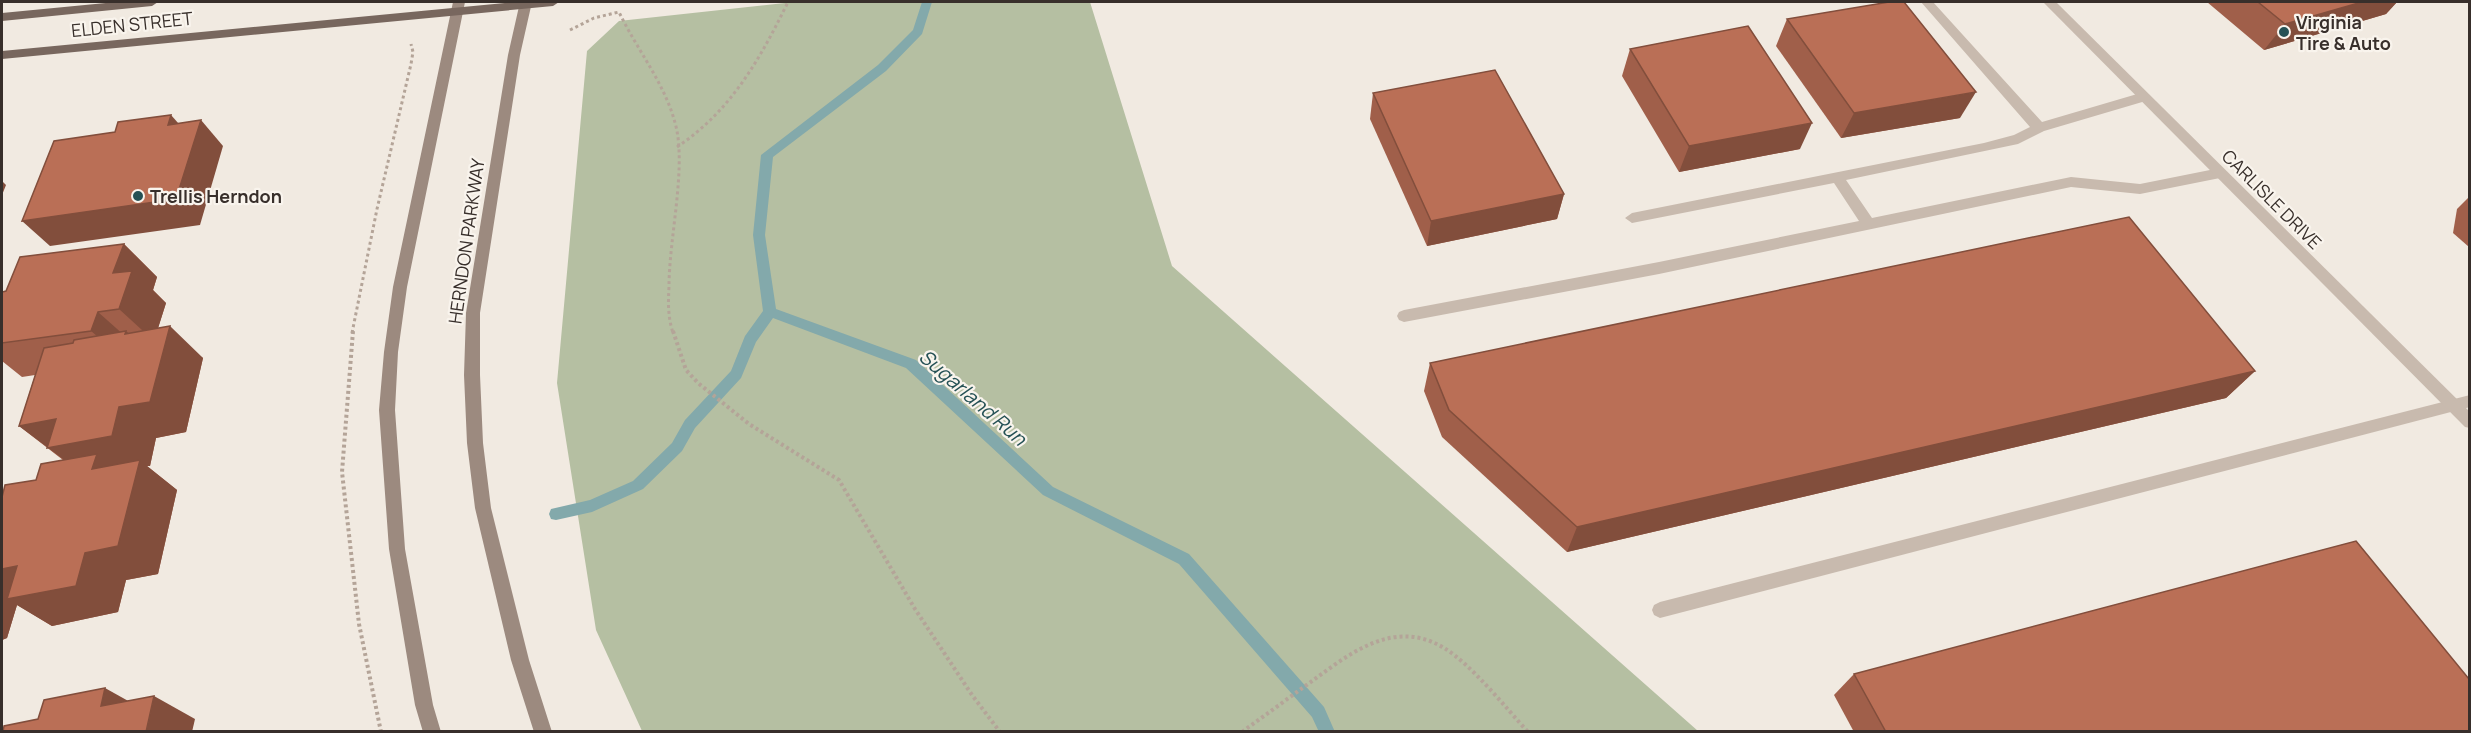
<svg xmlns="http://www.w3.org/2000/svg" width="2471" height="733" font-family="Manrope,sans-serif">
	<rect width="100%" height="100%" fill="#f1eae1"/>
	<polygon fill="#b5bfa2" points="794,2 1090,2 1172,266 1698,731 642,731 596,630 557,383 587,51 619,21"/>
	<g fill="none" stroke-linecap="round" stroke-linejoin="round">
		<polygon fill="#83a9ab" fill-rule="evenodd" points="922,2 932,2 922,34 886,71 773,157 765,235 776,309 916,360 1053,487 1189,554 1324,707 1335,732 1319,732 1312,717 1179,564 1043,495 906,368 773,318 756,342 741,378 695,428 682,451 643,489 592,512 556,520 551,519 549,514 551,509 590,500 633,481 672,443 685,420 731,371 745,336 763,311 753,235 761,155 878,65 913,30"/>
		<g stroke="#b4a498" stroke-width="3" stroke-dasharray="3 3" stroke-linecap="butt">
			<path d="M 570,30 L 594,18 L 619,12 C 638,52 668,87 677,131 C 685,175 669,240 669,287 C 668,304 668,317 673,333"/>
			<path d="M 677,147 C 731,111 760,59 788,2"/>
			<polyline points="352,333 377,209 411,64 413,52 411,44"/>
		</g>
		<g stroke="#b4a498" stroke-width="4" stroke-dasharray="3 3" stroke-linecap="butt">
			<polyline points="353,331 342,472 359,624 381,732"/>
			<polyline points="673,331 686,370 698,383 749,424 839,480 915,609 972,695 1000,732"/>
			<path d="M 1242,732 C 1264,716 1286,700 1308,684 C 1348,655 1393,617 1444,648 C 1471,664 1506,708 1528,732"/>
		</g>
		<g fill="#c8baae" fill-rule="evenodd">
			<polygon points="1921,2 1933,2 2042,122 2144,92 2150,97 2149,100 2044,131 2018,144 1846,180 1872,218 2071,177 2140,184 2220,168 2227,173 2225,177 2140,194 2071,187 1659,274 1404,322 1399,320 1397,316 1399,312 1404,310 1659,262 1859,221 1834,183 1632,223 1625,218 1632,213 1984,143 2014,135 2030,127"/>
			<polygon points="2470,395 2470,407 1660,618 1654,615 1652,610 1654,605 1660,602"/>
		</g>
		<polygon fill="#c8baae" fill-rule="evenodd" points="2043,2 2056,2 2470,412 2470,428 2465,427"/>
		<g fill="#9c8a7f" fill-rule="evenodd">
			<polygon points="453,2 465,2 407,287 398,352 395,410 405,549 433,705 441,732 423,732 415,705 389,549 379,410 384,352 393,287"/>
			<polygon points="520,2 532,2 520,55 480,313 480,375 483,443 491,508 529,660 552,732 534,732 511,660 475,508 467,443 464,375 466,313 508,55"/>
		</g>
		<g fill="#78675e" fill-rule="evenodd">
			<polygon points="116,2 158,2 152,6 2,21 2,13"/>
			<polygon points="516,2 559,2 553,6 2,59 2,51"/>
		</g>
	</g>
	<g fill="#a05f4a">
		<polygon points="2207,2 2397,2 2386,14 2264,50"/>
		<polygon points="1787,19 1960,118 1841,138 1776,46"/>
		<polygon points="1630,49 1800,149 1679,172 1622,76"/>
		<polygon points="1373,93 1564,194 1557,219 1427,246 1370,119"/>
		<polygon points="2469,197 2469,247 2453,233 2457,209"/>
		<polygon points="124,244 157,277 153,290 166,303 158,328 203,358 186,432 156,438 150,466 147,466 177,490 158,574 126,580 118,612 52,626 17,605 7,638 2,640 2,497 36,480 63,460 19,426 35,375 22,377 2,361 2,292 6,291"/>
		<polygon points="1430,363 2255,371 2226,398 1567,552 1442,437 1424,391"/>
		<polygon points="1854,674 2469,732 1854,732 1834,695"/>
	</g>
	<g fill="#824e3c">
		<polygon points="2362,2 2397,2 2386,14 2264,50 2285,24"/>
		<polygon points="1976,92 1960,118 1841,138 1854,113"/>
		<polygon points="171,115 194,141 168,125"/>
		<polygon points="201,120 223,146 200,225 50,246 22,221"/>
		<polygon points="1812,123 1800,149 1679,172 1689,146"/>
		<polygon points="2,181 6,185 2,195"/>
		<polygon points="1564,194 1557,219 1427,246 1431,221"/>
		<polygon points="124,244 157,277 153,290 166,303 154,341 119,309 113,273"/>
		<polygon points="98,312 134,344 128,362 91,331"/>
		<polygon points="170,326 203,358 186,432 156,438 150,466 147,466 177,490 158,574 126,580 118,612 52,626 17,605 7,638 2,640 2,528 87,477 19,426 125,334 126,331 160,362"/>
		<polygon points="2255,371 2226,398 1567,552 1577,527"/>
		<polygon points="105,688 148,712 101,706"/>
		<polygon points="154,696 195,719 192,732 146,732"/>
	</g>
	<g fill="#ba6f56" stroke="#824e3c" stroke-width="1.5">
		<polygon points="1889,2 1904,2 1976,92 1854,113 1787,19"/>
		<polygon points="2258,2 2362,2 2285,24"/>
		<polygon points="1748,26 1812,123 1689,146 1630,49"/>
		<polygon points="1495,70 1564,194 1431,221 1373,93"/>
		<polygon points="171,115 168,125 201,120 176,199 22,221 54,141 115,132 118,122"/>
		<polygon points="2129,217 2255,371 1577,527 1449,410 1430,363"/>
		<polygon points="124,244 113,273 132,271 119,309 98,312 91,331 2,343 2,292 6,291 20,257"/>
		<polygon points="170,326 150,402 119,407 112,436 47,448 56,419 19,426 44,348 73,343 74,340 126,331 125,334"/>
		<polygon points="97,454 92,469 140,460 118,546 85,553 76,586 7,599 17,566 2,569 2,497 5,485 36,480 41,464"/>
		<polygon points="2356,541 2469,679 2469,732 1886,732 1854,674"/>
		<polygon points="105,688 101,706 154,696 146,732 3,732 4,726 38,719 44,700"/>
	</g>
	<g fill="#255155" stroke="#f9f4ed" stroke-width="2">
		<circle cx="2284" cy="32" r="6"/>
		<circle cx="138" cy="196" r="6"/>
	</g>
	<g text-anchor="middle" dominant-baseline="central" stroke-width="4.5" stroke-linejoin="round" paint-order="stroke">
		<g font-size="18" font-weight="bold" fill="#382f2b" stroke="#f9f4ed" text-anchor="start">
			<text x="2296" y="22">Virginia<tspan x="2296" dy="21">Tire &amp; Auto</tspan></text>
			<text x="150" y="196">Trellis Herndon</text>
		</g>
		<g font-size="18" fill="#382f2b" stroke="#f9f4ed">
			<text transform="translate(132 24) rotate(-6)">ELDEN STREET</text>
			<text transform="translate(2272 199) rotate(45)">CARLISLE DRIVE</text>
			<text transform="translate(466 241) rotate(-82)">HERNDON PARKWAY</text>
		</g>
		<g font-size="20" font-style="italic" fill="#255155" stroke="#f9f4ed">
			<text transform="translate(973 397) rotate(41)">Sugarland Run</text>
		</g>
	</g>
	<rect width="2471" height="733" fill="none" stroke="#382f2b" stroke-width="6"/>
</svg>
